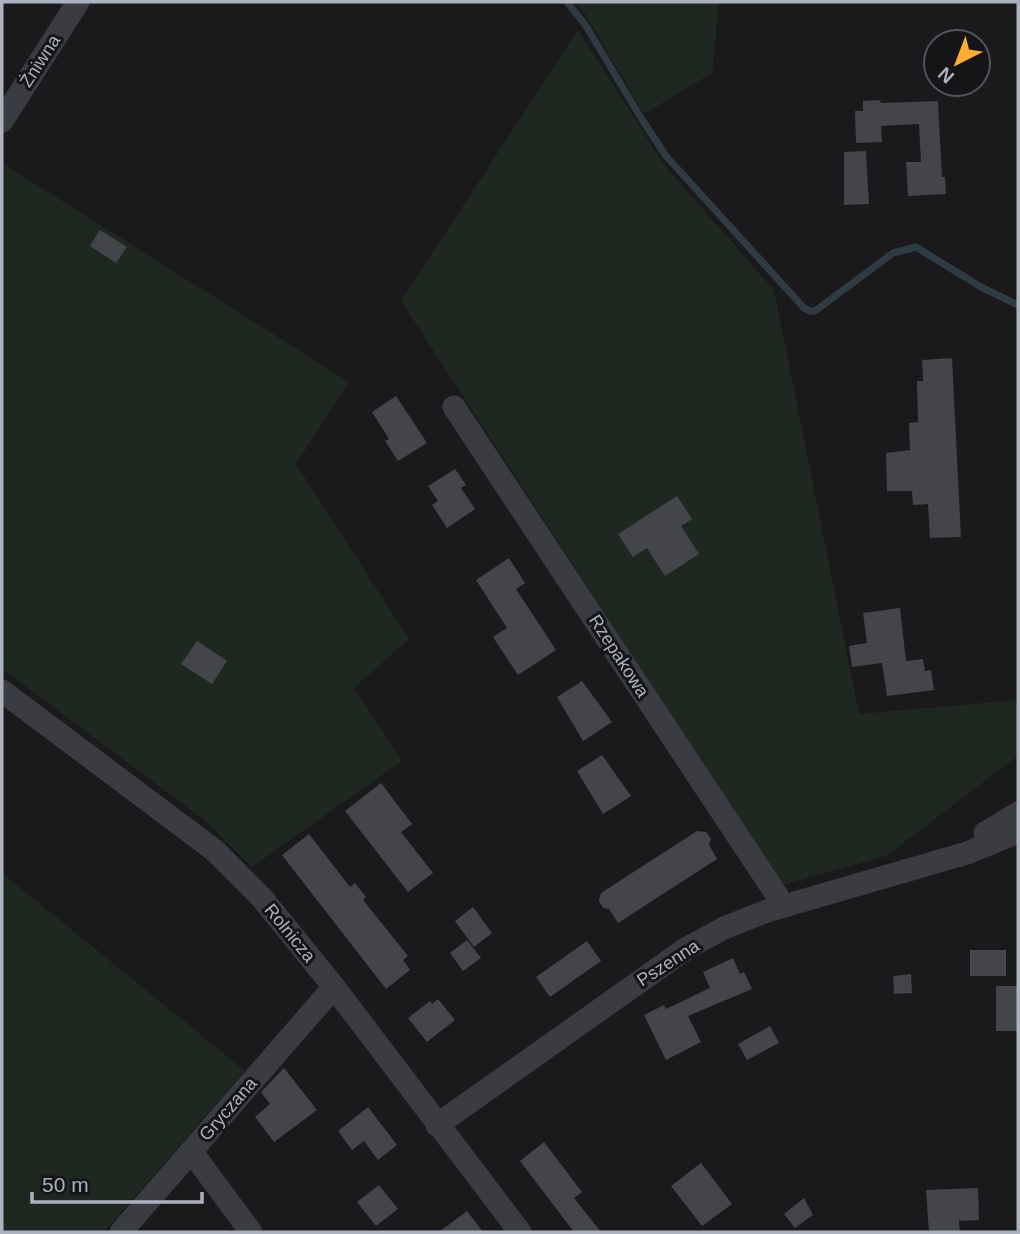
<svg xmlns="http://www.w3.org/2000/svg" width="1020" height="1234" font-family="Helvetica,sans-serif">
	<rect width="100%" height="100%" fill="#1a1a1d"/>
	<g fill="#1f2820">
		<polygon points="573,2 719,2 712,73 644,114 586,15"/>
		<polygon points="578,30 664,165 774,290 859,714 1018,700 1018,756 886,856 782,885 401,301"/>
		<polygon points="2,163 349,382 296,464 409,639 354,688 402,761 252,867 204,820 2,669"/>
		<polygon points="2,873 245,1071 104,1232 2,1232"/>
	</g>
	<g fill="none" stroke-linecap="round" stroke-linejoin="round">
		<polyline stroke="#2f3b42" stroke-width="7" points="567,2 586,26 641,118 666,156 804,308 810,311 815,311 893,253 916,247 981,287 1018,305"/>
	</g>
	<g fill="#44454a">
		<polygon points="880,100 881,103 938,101 942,177 945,177 946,194 908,196 906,162 921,162 919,124 881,126 882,142 856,143 855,111 863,111 863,101"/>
		<polygon points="866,151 869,204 844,205 844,152"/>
		<polygon points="100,230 127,247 116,263 90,246"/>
		<polygon points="952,358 961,537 930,538 928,504 913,505 912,491 887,491 886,453 910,450 909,423 918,422 917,381 923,381 922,360"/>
		<polygon points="396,396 427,443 398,461 385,441 389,439 372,412"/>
		<polygon points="455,469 466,485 461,488 475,509 447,528 432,505 438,501 428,486"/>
		<polygon points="677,496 692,519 681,526 699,554 665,576 647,548 633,557 618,534"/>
		<polygon points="509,558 525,583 516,589 556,650 518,675 493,637 507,628 476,580"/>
		<polygon points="900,608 906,661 923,659 925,671 931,670 934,690 887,696 882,663 852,667 849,646 867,643 863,613"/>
		<polygon points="197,641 227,661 212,684 181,664"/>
		<polygon points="582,681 612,722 583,741 557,697"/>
		<polygon points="602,755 631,796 603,814 577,771"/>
		<polygon points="381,783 412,824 401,832 433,873 408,892 345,811"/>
		<polygon points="697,831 706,832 711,839 709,845 717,859 618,923 609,909 603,908 599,901 601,893"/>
		<polygon points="309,834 350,887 355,883 366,897 363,900 408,956 403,960 410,970 386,989 282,855"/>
		<polygon points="473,907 492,933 474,947 455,921"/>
		<polygon points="467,940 481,958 463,971 450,953"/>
		<polygon points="587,941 601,961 550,997 536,977"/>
		<rect x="970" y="950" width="36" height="26"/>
		<polygon points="733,958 740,974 744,972 752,989 688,1016 701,1042 666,1060 644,1015 664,1005 666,1009 710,988 703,972"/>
		<polygon points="911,974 912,993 894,994 893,976"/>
		<rect x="996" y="986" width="22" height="45"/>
		<polygon points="438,999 455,1020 427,1042 408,1018 430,1001 432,1004"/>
		<polygon points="770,1026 779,1043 747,1060 738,1044"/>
		<polygon points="284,1068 317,1110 274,1142 255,1117 270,1104 261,1092"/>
		<polygon points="368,1107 397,1145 378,1160 364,1141 352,1150 338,1131"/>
		<polygon points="544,1142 582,1192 574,1198 601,1232 574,1232 520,1161"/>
		<polygon points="701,1163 732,1204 702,1226 671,1186"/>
		<polygon points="379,1185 398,1209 376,1226 357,1202"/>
		<polygon points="978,1188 979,1220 959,1221 960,1232 929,1232 926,1190"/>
		<polygon points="804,1198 813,1215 795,1228 784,1214"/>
		<polygon points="467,1211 483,1232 439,1232"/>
	</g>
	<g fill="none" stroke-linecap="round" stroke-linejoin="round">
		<g stroke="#3b3c42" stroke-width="23">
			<polyline points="2,121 78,2"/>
			<polyline points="454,407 784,906"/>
			<polyline points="2,691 214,850 262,898 334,987 520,1232"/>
			<polyline points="985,833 1018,813"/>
			<polyline points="437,1125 687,948 724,928 767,911 967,853 1018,832"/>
			<polyline points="191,1151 251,1232"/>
			<polyline points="121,1232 334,987"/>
		</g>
	</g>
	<g text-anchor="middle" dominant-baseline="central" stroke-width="6" stroke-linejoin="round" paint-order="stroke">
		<g font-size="18" fill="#acb2bd" stroke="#151518">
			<text transform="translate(40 61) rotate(-57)">Żniwna</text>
			<text transform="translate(619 656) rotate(57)">Rzepakowa</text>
			<text transform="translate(290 933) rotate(51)">Rolnicza</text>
			<text transform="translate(668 963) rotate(-33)">Pszenna</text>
			<text transform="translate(228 1109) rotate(-49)">Gryczana</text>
		</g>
	</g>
	<rect width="1020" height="1234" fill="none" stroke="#acb2bd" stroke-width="7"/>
	<g transform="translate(957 63) rotate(222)"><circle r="33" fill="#151518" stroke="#51545a" stroke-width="2"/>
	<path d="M0-5L12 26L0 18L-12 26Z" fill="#fead30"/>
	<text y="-10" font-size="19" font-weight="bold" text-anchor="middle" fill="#acb2bd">N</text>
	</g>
	<path d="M32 1192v10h170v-10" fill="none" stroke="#acb2bd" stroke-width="3.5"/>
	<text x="42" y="1192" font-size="21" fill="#acb2bd" stroke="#151518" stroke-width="5" paint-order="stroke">50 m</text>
</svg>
